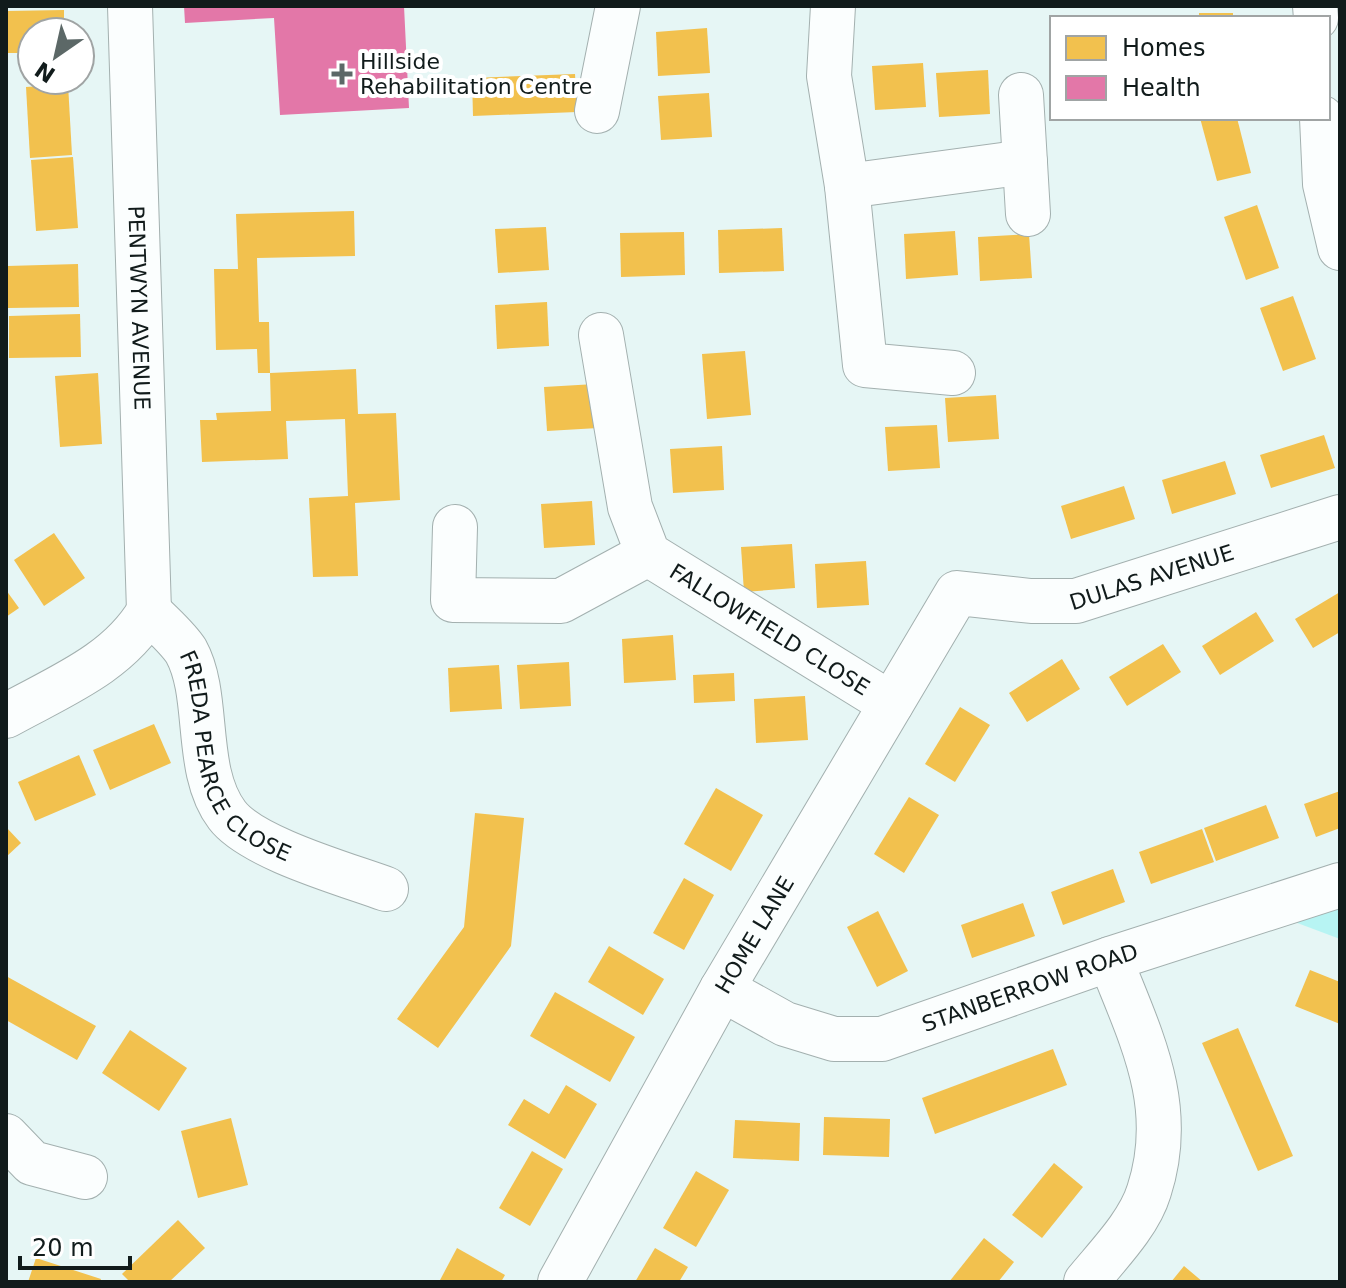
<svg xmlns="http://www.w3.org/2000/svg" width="1346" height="1288" font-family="'DejaVu Sans',sans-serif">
	<rect width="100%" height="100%" fill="#e6f6f5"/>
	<polygon fill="#b7f4f3" points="1340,885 1340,939 1263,910"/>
	<g fill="#f2c14e">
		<polygon points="64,10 64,32 32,32 32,53 6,53 6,11"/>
		<rect x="1199" y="13" width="34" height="5"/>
		<polygon points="707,28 710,73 658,76 656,32"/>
		<polygon points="923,63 926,107 875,110 872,66"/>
		<polygon points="988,70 990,114 939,117 936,73"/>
		<polygon points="575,74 577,112 473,116 472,78"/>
		<polygon points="68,84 72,155 30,158 26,87"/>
		<polygon points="709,93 712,137 661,140 658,96"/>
		<polygon points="1200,118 1237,118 1251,173 1217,181"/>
		<polygon points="73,157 78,228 36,231 31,160"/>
		<polygon points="1257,205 1279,268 1246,280 1224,217"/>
		<polygon points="354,211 355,256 257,258 259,322 269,322 270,373 356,369 358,414 396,413 400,500 355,503 358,576 313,577 309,498 348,496 345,419 286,421 288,459 202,462 200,420 217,420 216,413 271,411 270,373 258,373 257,349 216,350 214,269 238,269 236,214"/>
		<polygon points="546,227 549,270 498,273 495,229"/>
		<polygon points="782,228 784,271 719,273 718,230"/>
		<polygon points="955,231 958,275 906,279 904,234"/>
		<polygon points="684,232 685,275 621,277 620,233"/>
		<polygon points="1029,234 1032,278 980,281 978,237"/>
		<polygon points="78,264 79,307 8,308 7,266"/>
		<polygon points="1293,296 1316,359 1283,371 1260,308"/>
		<polygon points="547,302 549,346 497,349 495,305"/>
		<polygon points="80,314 81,357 9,358 9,316"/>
		<polygon points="745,351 751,415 707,419 702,354"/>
		<polygon points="98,373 102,444 60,447 55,376"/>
		<polygon points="595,384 598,428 547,431 544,387"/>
		<polygon points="996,395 999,439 948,442 945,398"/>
		<polygon points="937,425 940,468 888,471 885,427"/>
		<polygon points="1324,435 1335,468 1271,488 1260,455"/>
		<polygon points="722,446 724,490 673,493 670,449"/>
		<polygon points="1225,461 1236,494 1172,514 1162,480"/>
		<polygon points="1124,486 1135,519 1071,539 1061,506"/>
		<polygon points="592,501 595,545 544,548 541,504"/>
		<polygon points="54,533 85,578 44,606 14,560"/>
		<polygon points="792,544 795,588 744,592 741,547"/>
		<polygon points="866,561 869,605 817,608 815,564"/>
		<polygon points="6,590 19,608 6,617"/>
		<polygon points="1340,592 1340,632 1313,648 1295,619"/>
		<polygon points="1256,612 1274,641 1220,675 1202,646"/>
		<polygon points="673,635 676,680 624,683 622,639"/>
		<polygon points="1163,644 1181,672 1127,706 1109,677"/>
		<polygon points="1062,659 1080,689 1027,722 1009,693"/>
		<polygon points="569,662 571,706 520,709 517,665"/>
		<polygon points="499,665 502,709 450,712 448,668"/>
		<polygon points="734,673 735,701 694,703 693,675"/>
		<polygon points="805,696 808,740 756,743 754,699"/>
		<polygon points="960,707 990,725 955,782 925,764"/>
		<polygon points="154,724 171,763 110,790 93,750"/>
		<polygon points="79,755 96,795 35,821 18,782"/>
		<polygon points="716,788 763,815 731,871 684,844"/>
		<polygon points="1340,791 1340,828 1316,837 1304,804"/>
		<polygon points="909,797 939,815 904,873 874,854"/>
		<polygon points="1266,805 1279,838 1216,861 1204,828"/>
		<polygon points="475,813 524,818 511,946 438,1048 397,1019 464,927"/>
		<polygon points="6,827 21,843 6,857"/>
		<polygon points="1202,829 1214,862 1151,884 1139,852"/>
		<polygon points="1113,869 1125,902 1063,925 1051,892"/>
		<polygon points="684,878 714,895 684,950 653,933"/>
		<polygon points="1023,903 1035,936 972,958 961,925"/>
		<polygon points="878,911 908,971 877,987 847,927"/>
		<polygon points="609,946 664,979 643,1015 588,982"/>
		<polygon points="1310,970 1340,982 1340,1024 1295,1006"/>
		<polygon points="6,976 96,1026 77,1060 6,1020"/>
		<polygon points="555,992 635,1037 610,1082 530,1036"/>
		<polygon points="1238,1028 1293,1156 1258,1171 1202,1043"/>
		<polygon points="130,1030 187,1068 159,1111 102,1073"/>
		<polygon points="1053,1049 1067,1085 935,1134 922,1098"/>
		<polygon points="566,1085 597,1104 565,1159 508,1125 524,1099 549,1114"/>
		<polygon points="824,1117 890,1119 889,1157 823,1155"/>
		<polygon points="231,1118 248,1185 198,1198 181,1131"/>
		<polygon points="735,1120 800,1123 799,1161 733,1158"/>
		<polygon points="532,1151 563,1169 530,1226 499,1208"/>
		<polygon points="1054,1163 1083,1187 1042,1238 1012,1215"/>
		<polygon points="696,1171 729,1190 696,1247 663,1228"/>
		<polygon points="178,1220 205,1248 169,1282 130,1282 122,1274"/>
		<polygon points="984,1238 1014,1262 998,1282 949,1282"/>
		<polygon points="457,1248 505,1275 501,1282 439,1282"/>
		<polygon points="655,1248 688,1267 679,1282 635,1282"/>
		<polygon points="36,1258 101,1279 100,1282 28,1282"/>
		<polygon points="1184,1266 1203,1282 1171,1282"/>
	</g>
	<polygon fill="#e377a8" points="184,6 404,6 409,108 280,115 274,18 185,23"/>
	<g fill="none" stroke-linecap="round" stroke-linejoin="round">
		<defs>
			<g id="minor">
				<path id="s1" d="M 130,6 L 149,611"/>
				<polyline points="833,6 829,76 847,186 865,365 953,373"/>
				<polyline points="1315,6 1316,18"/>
				<polyline points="1021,95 1028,214"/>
				<polyline points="597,111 618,6"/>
				<polyline points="1322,118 1325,184 1340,248"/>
				<polyline points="847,186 1025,162"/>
				<path id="s2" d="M 601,335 L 630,507 L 648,554 L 891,704"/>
				<polyline points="455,527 453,600 561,601 648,554"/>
				<path id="s3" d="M 149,611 C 160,623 177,637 186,651 C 211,696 193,770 227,815 C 252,848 345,874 386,889"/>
				<path d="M 6,716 C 58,687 118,664 149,611"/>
				<path id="s4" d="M 722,989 L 785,1024 L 834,1039 L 882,1039 L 1110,959 L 1340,885"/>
				<polyline points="6,1136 32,1163 85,1177"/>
				<path id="s5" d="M 560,1282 L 722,989 L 957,593 L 1031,601 L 1076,601 L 1340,517"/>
				<path d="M 1086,1282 C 1108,1255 1139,1224 1149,1191 C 1177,1105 1140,1036 1110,959"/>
			</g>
		</defs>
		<use href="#minor" stroke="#a3b0af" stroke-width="46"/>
		<use href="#minor" stroke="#fbfefe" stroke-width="44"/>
	</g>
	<path fill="#5c6867" stroke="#fff" stroke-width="3" d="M338 62h8v8h8v8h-8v8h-8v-8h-8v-8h8z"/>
	<g text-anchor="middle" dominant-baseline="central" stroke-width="8" stroke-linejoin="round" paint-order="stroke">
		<g font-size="22" fill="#111b1b" stroke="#fff" text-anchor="start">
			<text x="360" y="61">Hillside<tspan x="360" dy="25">Rehabilitation Centre</tspan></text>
		</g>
		<g font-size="22" fill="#111b1b" stroke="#fff">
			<text stroke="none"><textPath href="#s1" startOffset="302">PENTWYN AVENUE</textPath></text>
			<text stroke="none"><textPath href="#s5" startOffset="994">DULAS AVENUE</textPath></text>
			<text stroke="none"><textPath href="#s2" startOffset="368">FALLOWFIELD CLOSE</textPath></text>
			<text stroke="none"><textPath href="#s3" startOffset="178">FREDA PEARCE CLOSE</textPath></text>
			<text stroke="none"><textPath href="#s5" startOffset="398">HOME LANE</textPath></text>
			<text stroke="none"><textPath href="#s4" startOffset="328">STANBERROW ROAD</textPath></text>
		</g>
	</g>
	<rect width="1346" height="1288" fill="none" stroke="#111b1b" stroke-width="16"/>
	<rect x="1050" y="16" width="280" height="104" fill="#ffffff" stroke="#a0a4a4" stroke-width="2"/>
	<rect x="1066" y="36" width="40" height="24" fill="#f2c14e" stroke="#a0a4a4" stroke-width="2"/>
	<text x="1122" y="56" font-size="24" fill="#111b1b">Homes</text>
	<rect x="1066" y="76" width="40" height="24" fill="#e377a8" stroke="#a0a4a4" stroke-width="2"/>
	<text x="1122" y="96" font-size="24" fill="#111b1b">Health</text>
	<g transform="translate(56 56) rotate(214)"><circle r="38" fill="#ffffff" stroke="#a0a4a4" stroke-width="2"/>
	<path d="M0-6L14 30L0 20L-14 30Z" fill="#5c6867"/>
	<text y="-12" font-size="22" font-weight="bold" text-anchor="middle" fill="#111b1b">N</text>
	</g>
	<path d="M20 1256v12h110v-12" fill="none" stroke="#111b1b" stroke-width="4"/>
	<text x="32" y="1256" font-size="24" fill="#111b1b" stroke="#ffffff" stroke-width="6" paint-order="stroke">20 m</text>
</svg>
